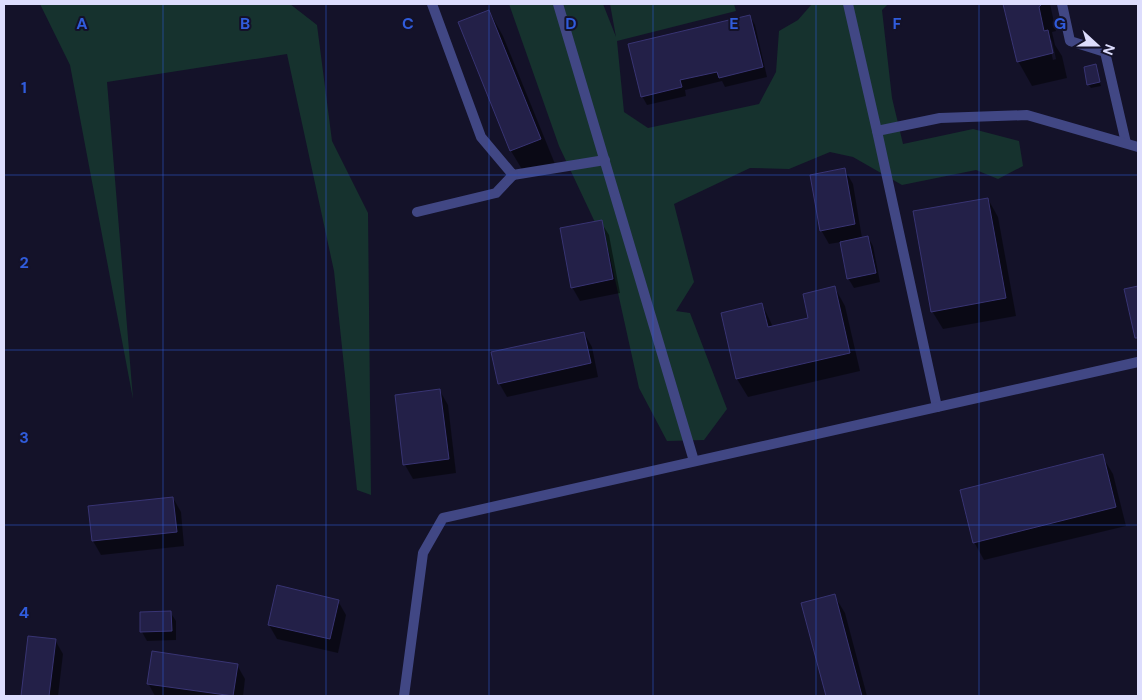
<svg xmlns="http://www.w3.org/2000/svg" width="1142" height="700" font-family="'DM Sans',sans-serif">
	<rect width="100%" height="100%" fill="#141229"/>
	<g fill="#16322e">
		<polygon points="40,4 290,4 317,25 332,141 368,213 371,495 357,490 334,271 287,54 107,82 133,399 70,65"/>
		<polygon points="509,4 603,4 616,37 610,4 734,4 736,11 617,41 624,112 648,128 759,104 776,72 779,31 798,20 812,4 888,4 882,10 892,98 903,144 973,129 1019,141 1023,166 998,179 976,170 902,185 853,157 830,152 789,169 750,168 674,204 694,282 676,311 690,313 727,409 704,440 667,441 639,388 609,252 559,146"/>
	</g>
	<g fill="#0007" fill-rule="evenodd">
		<path d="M 1005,4 L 1050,4 L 1056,31 L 1052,32 L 1055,45 L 1062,56 L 1067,78 L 1032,86 L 1018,61 ZM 1048,38 L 1052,41 L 1056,59 L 1053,60 Z"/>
		<polygon points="489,11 503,36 555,164 526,176 511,151 460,23"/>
		<polygon points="750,16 755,25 767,77 725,87 722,81 685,90 686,96 647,105 642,96"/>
		<polygon points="1095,65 1101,86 1091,88 1088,84"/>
		<polygon points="845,170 853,184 862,238 868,237 873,246 880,282 854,288 848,278 841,242 829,244 821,230"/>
		<polygon points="988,199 998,217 1016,316 943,329 932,311"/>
		<polygon points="601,222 609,235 620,293 580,301 572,287"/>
		<polygon points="835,288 845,306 860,371 748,397 737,379 722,314 762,304 773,327 810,319"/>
		<polygon points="1138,288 1138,341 1126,290"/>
		<polygon points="584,333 592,347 598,377 507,397 499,383"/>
		<polygon points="440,391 448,405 456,473 413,479 405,465"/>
		<polygon points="1102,456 1113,474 1126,526 984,560 974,542"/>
		<polygon points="173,498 181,512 184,546 101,555 93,541"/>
		<polygon points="834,595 845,613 867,696 828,696 803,604"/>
		<polygon points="338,601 346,615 338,653 277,639 269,625"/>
		<polygon points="170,612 176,621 176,640 147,641 142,632"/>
		<polygon points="29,638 55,640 63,654 58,696 22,696"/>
		<polygon points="237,665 245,679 243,696 155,696 148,683"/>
	</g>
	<g fill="#232048" stroke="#383473">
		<polygon points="1003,4 1042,4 1039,7 1044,31 1048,30 1053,53 1017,62"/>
		<polygon points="489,10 541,139 510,151 458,22"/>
		<polygon points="750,15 763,67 719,78 717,72 680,80 682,87 641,97 628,44"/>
		<polygon points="1096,64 1100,82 1087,85 1084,67"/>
		<polygon points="845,168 855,224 820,231 810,175"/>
		<polygon points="988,198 1006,298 931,312 913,211"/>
		<polygon points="602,220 613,279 571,288 560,228"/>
		<polygon points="868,236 876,273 847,279 840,242"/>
		<polygon points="835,286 850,353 736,379 721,313 762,303 768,327 808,318 803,294"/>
		<polygon points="1138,286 1138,338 1135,338 1124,289"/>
		<polygon points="584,332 591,363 498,384 491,352"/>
		<polygon points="440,389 449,459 403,465 395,395"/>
		<polygon points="1103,454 1116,507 973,543 960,490"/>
		<polygon points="173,497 177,532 92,541 88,506"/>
		<polygon points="277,585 339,600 330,639 268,625"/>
		<polygon points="835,594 862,696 826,696 801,603"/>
		<polygon points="171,611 172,631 140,632 140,612"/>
		<polygon points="28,636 56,639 49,696 21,696"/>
		<polygon points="152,651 238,664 233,696 147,684"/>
	</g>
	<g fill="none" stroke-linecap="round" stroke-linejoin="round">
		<g stroke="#414784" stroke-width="10">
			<polyline points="432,4 481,137 513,175 605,160"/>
			<polyline points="558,4 694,461"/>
			<polyline points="1062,4 1070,41 1105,52 1126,143"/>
			<polyline points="877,131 937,407"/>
			<polyline points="417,212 496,193 513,175"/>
		</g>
		<g stroke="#414784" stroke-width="10">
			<polyline points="848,4 877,131 940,118 1027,115 1138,147"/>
			<polyline points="404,696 423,553 443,518 1138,362"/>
		</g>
	</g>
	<path fill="none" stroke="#305cdc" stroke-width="1" stroke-opacity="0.55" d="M 163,4 L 163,696M 326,4 L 326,696M 489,4 L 489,696M 653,4 L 653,696M 816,4 L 816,696M 979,4 L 979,696M 4,175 L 1138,175M 4,350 L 1138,350M 4,525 L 1138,525"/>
	<g font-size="16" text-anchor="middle" font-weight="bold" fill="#305cdc" stroke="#141229" stroke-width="4" stroke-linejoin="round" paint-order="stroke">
		<text x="82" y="29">A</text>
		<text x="245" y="29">B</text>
		<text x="408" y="29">C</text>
		<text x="571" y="29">D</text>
		<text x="734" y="29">E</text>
		<text x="897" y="29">F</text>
		<text x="1060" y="29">G</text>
		<text x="24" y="93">1</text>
		<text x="24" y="268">2</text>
		<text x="24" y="443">3</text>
		<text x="24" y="618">4</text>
	</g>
	<rect width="1142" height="700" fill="none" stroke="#ddddfd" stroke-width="10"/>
	<g transform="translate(1097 45) rotate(111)" stroke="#141229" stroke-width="4" paint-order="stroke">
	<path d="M0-4L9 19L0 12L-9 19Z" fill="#ddddfd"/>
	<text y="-8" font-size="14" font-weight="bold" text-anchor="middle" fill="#ddddfd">N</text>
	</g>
</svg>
